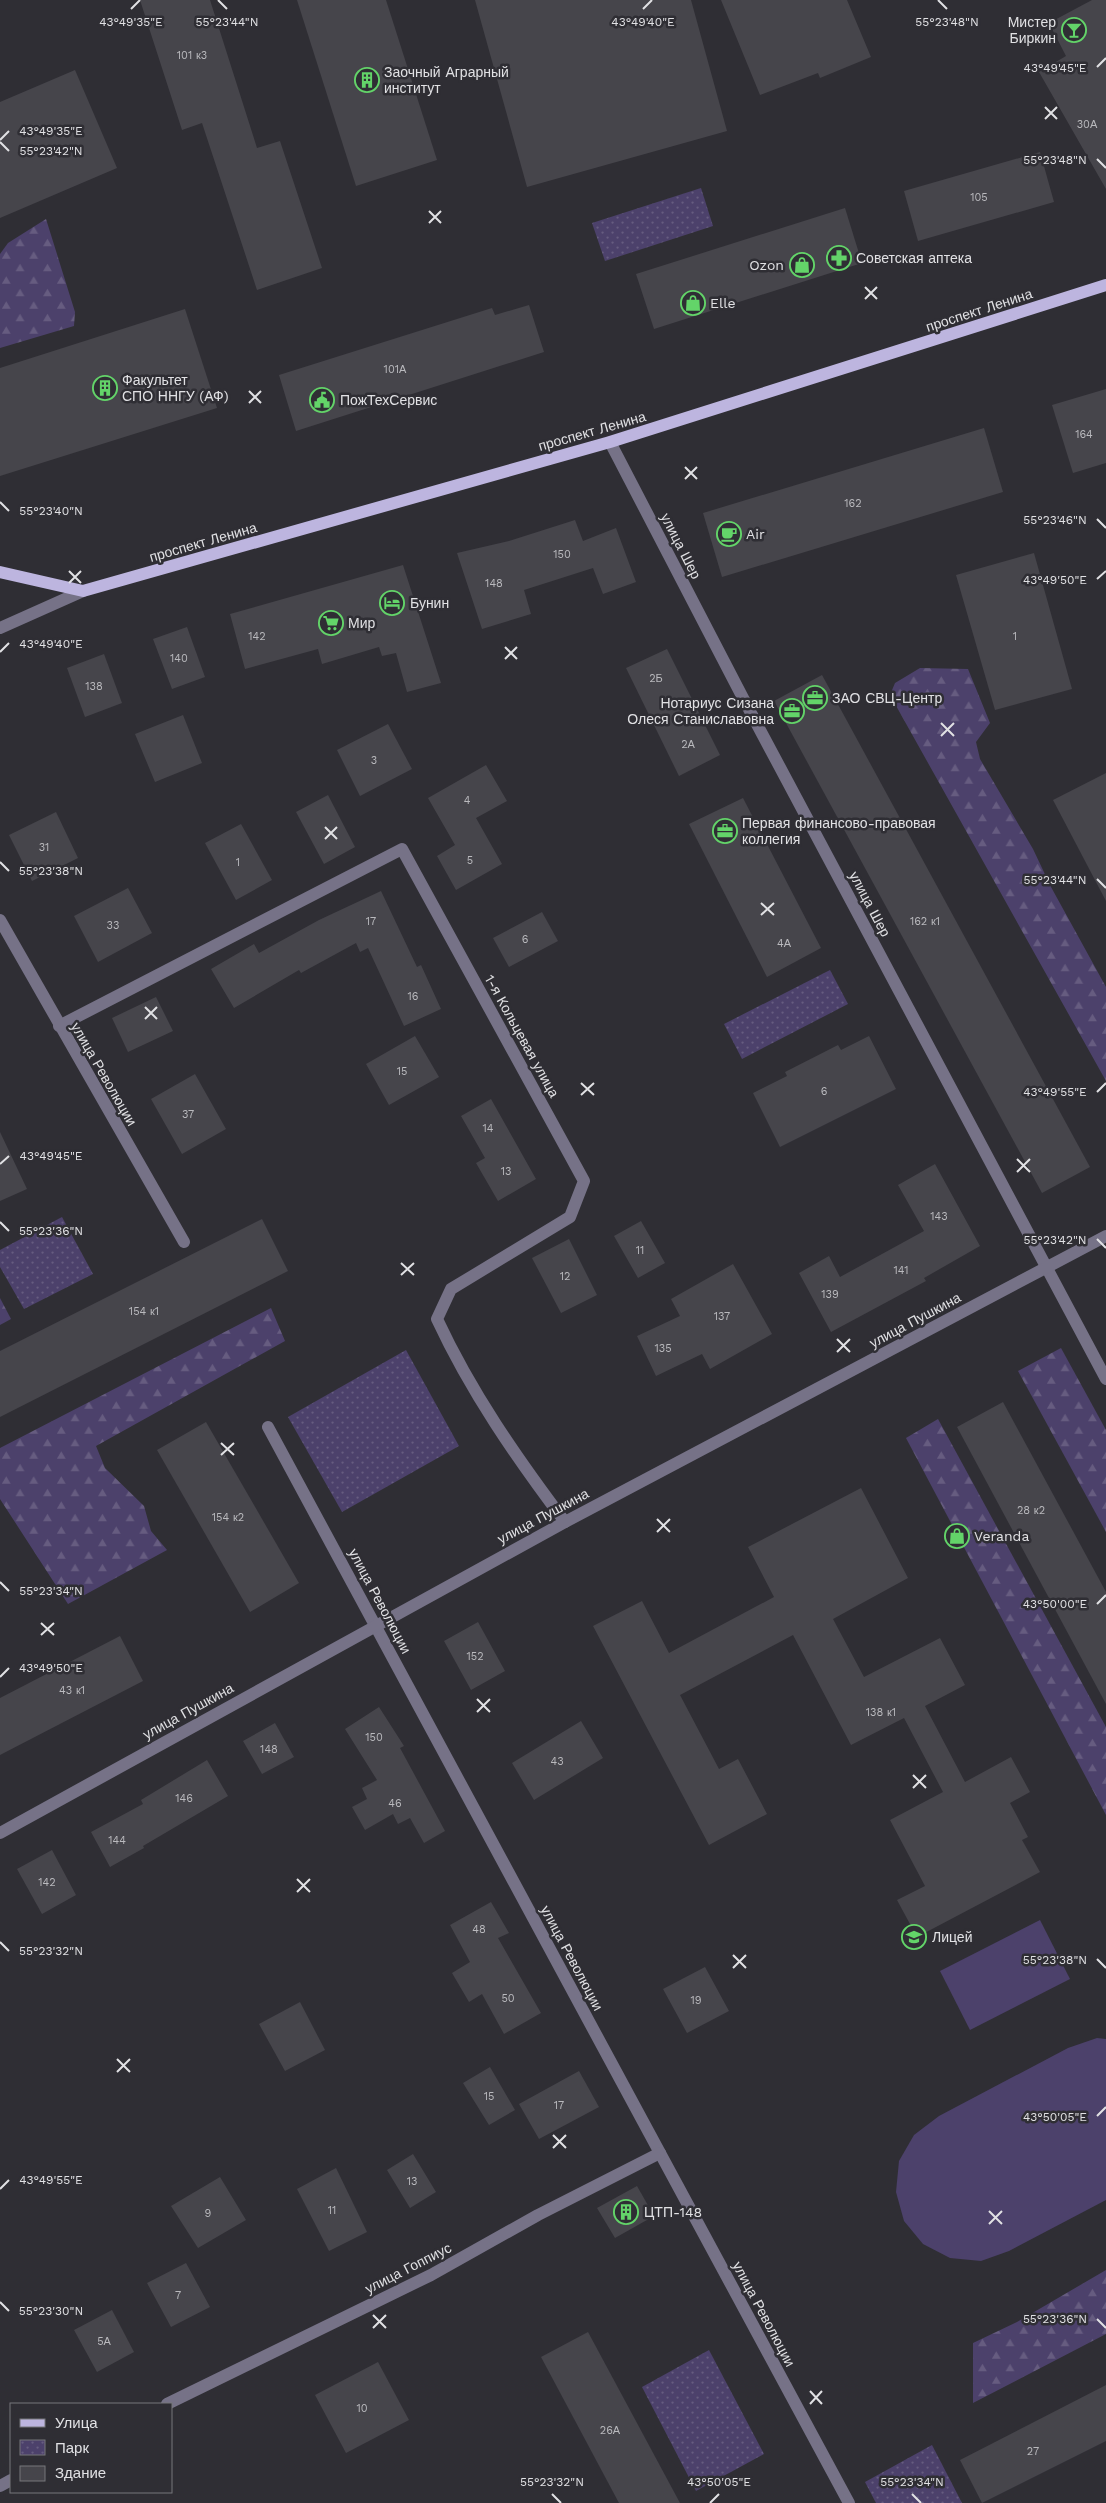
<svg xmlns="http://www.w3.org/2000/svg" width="1106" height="2503" font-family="'Work Sans',sans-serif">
	<defs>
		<pattern id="forest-firs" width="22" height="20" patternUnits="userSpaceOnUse" patternTransform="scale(1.25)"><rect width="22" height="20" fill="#4c416b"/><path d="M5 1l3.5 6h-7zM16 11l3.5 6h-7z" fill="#665c80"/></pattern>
		<pattern id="park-dots" width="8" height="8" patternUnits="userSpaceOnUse" patternTransform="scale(1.25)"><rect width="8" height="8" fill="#4c416b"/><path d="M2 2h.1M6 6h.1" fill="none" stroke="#665c80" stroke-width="1.8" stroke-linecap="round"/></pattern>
	</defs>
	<rect width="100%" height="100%" fill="#2f2e34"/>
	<g fill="#4c416b">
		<polygon points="1040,1920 1070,1979 970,2030 940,1971"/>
		<polygon points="1097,2038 1106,2039 1106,2200 1009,2251 981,2261 950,2258 923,2244 904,2221 896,2192 899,2161 914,2135 939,2116 1068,2048"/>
	</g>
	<g fill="url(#forest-firs)">
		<polygon points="46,219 75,312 74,326 0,348 0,254 8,243"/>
		<polygon points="920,668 968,669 990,723 976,742 980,759 1033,849 1051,887 1106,987 1106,1081 890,695 895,683"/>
		<polygon points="0,1298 11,1319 0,1325"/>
		<polygon points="271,1308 285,1341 96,1446 105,1468 144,1506 151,1531 167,1550 68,1604 0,1499 0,1448"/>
		<polygon points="1061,1348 1106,1430 1106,1532 1018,1371"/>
		<polygon points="938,1419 1106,1727 1106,1815 906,1438"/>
		<polygon points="1106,2270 1106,2334 973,2403 973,2343 1017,2322"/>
	</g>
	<g fill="url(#park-dots)">
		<polygon points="701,188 713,226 605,261 592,223"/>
		<polygon points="830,970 848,1004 742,1059 724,1024"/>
		<polygon points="62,1217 93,1274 24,1309 0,1267 0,1250"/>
		<polygon points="406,1350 459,1446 342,1512 288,1417"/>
		<polygon points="709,2350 764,2454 696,2491 642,2387"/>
		<polygon points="932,2445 962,2503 876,2503 865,2482"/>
	</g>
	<g fill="#46454b">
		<polygon points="140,0 210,0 257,148 280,141 322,268 257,290 202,123 182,130"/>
		<polygon points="297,0 386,0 437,160 356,186"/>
		<polygon points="475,0 691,0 727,131 527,187"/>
		<polygon points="721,0 847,0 871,57 820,78 818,73 760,95"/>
		<polygon points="1092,0 1106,0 1106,189 1039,72 1066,56 1049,23"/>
		<polygon points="75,70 117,168 0,218 0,102"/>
		<polygon points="1040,152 1054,202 918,241 904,191"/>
		<polygon points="845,208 862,263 654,329 636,274"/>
		<polygon points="529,305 544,352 296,431 279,375 492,308 495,315"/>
		<polygon points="185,309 217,408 0,476 0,368"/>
		<polygon points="1106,389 1106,463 1073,473 1052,405"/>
		<polygon points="984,428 1003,492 722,577 703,513"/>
		<polygon points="575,520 583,541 616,528 636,582 603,594 593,568 524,590 531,614 482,629 457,553 509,541"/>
		<polygon points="1034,553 1072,689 995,710 956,575"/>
		<polygon points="403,565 441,683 407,692 396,653 382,656 379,647 322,664 318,649 245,669 230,614"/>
		<polygon points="187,627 205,677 172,689 153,639"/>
		<polygon points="667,649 720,755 679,776 626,668"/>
		<polygon points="104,654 122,703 85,717 67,668"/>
		<polygon points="822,675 1090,1167 1042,1193 774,701"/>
		<polygon points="183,715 202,763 155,782 135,734"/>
		<polygon points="388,724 412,769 360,796 337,750"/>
		<polygon points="486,765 507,801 476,818 502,864 456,890 437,856 455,845 428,798"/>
		<polygon points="1106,773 1106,901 1053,800"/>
		<polygon points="328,795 355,847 324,864 296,812"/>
		<polygon points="743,798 821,948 767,977 689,824"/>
		<polygon points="56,812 78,858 32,881 9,835"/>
		<polygon points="241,824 272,880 236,900 205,843"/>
		<polygon points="128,888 152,933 98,962 74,916"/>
		<polygon points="381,891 417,967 421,965 441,1009 404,1026 368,948 360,952 356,943 301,973 299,970 234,1008 211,969 254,944 259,953 319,920"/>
		<polygon points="542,912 558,941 509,967 493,938"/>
		<polygon points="156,997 173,1031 128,1052 112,1018"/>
		<polygon points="415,1036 439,1077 389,1105 366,1064"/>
		<polygon points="869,1036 896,1089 780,1147 753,1093 787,1076 785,1072 838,1045 841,1050"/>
		<polygon points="195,1074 226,1129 182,1154 151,1099"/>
		<polygon points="491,1099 536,1179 498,1201 476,1163 485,1158 461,1116"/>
		<polygon points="0,1132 27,1189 0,1201"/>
		<polygon points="935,1164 980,1246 924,1278 926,1281 831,1332 799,1273 829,1256 840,1277 924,1231 898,1185"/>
		<polygon points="262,1219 288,1271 0,1417 0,1351"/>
		<polygon points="641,1221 665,1263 638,1278 614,1236"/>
		<polygon points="569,1239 597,1295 561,1313 532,1258"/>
		<polygon points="733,1264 772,1334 710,1369 702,1354 656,1376 637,1336 680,1316 671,1299"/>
		<polygon points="1003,1402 1106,1592 1106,1704 957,1427"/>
		<polygon points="206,1422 299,1583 250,1612 157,1450"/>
		<polygon points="861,1488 908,1578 833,1619 864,1677 940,1638 965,1685 925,1706 965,1782 1011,1757 1030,1792 1010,1803 1028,1837 1022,1840 1040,1872 917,1937 897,1900 925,1886 890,1820 943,1792 904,1718 851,1745 793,1635 680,1695 719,1769 738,1759 767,1814 709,1845 593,1626 642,1601 669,1653 774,1597 748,1547"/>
		<polygon points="478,1622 505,1671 471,1690 444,1641"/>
		<polygon points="120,1636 143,1681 0,1755 0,1698"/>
		<polygon points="379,1707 404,1746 400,1748 445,1831 424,1843 410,1818 398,1824 393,1814 365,1830 352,1807 367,1799 362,1788 377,1780 345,1729"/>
		<polygon points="581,1721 603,1758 534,1800 512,1763"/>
		<polygon points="275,1723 294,1757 262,1774 243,1741"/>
		<polygon points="207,1760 228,1796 143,1846 144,1848 110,1867 91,1832 143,1804 141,1800"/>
		<polygon points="52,1850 76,1895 42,1914 17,1869"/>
		<polygon points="491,1902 509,1933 498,1938 541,2013 504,2034 482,1994 469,2002 452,1973 470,1962 450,1925"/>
		<polygon points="705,1967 729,2011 687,2033 663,1989"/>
		<polygon points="300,2002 325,2050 285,2071 259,2024"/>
		<polygon points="490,2067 515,2110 489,2125 463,2083"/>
		<polygon points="579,2071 599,2107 539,2139 519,2104"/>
		<polygon points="413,2154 436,2192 410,2208 387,2170"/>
		<polygon points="336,2168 367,2232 329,2251 297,2189"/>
		<polygon points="220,2177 246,2220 198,2248 171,2206"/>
		<polygon points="637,2186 654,2216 615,2238 597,2208"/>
		<polygon points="186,2263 210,2307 171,2327 147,2283"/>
		<polygon points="112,2310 134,2352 97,2372 74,2330"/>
		<polygon points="588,2332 680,2503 619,2503 541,2357"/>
		<polygon points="378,2362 409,2420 346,2453 315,2395"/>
		<polygon points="1106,2385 1106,2441 982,2503 960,2460"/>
	</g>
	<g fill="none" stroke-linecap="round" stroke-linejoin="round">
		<g stroke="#767287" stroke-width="12">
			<polyline points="610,442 743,698 1106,1379"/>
			<polyline points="0,628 83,591"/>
			<polyline points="0,920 184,1242"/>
			<path d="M 59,1026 L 402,849 L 584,1181 L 570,1217 L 451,1289 L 437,1319 C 471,1392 516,1457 565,1522"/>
			<polyline points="268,1427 849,2503"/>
			<polyline points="0,1833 565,1522 1106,1236"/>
			<polyline points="167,2404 431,2275 538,2215 660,2153"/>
			<polyline points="0,2486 11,2480"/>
		</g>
		<polyline stroke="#bdb5df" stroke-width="12" points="0,572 83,591 610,442 1106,285"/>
	</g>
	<path fill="none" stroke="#e1e1e4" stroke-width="2" d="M 218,0 L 227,9M 938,0 L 947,9M 131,9 L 140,0M 643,9 L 652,0M 1097,67 L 1106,58M 1045,107 L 1057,119M 1045,119 L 1057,107M 0,140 L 9,131M 0,142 L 9,151M 1097,159 L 1106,168M 429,211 L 441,223M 429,223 L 441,211M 865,287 L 877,299M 865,299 L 877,287M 249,391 L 261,403M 249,403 L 261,391M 685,467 L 697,479M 685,479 L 697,467M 0,502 L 9,511M 1097,519 L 1106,528M 69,571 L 81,583M 1097,579 L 1106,571M 69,583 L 81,571M 505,647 L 517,659M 0,652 L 9,643M 505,659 L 517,647M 941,723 L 954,736M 941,736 L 954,723M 325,827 L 337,839M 325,839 L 337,827M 0,862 L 9,871M 1097,879 L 1106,888M 761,903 L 774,915M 761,915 L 774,903M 145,1007 L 157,1019M 145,1019 L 157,1007M 581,1083 L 594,1095M 1097,1092 L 1106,1083M 581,1095 L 594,1083M 1017,1159 L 1030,1172M 0,1164 L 9,1156M 1017,1172 L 1030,1159M 0,1222 L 9,1231M 1097,1239 L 1106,1248M 401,1263 L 414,1275M 401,1275 L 414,1263M 837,1339 L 850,1352M 837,1352 L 850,1339M 221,1443 L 234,1455M 221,1455 L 234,1443M 657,1519 L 670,1532M 657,1532 L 670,1519M 0,1582 L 9,1591M 1097,1604 L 1106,1595M 41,1623 L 54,1635M 41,1635 L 54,1623M 0,1677 L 9,1668M 477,1699 L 490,1712M 477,1712 L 490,1699M 913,1775 L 926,1788M 913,1788 L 926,1775M 297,1879 L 310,1892M 297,1892 L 310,1879M 0,1942 L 9,1951M 733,1955 L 746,1968M 1097,1959 L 1106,1968M 733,1968 L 746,1955M 117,2059 L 130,2072M 117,2072 L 130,2059M 1097,2116 L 1106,2107M 553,2135 L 566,2148M 553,2148 L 566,2135M 0,2189 L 9,2180M 989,2211 L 1002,2224M 989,2224 L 1002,2211M 0,2302 L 9,2311M 373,2315 L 386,2328M 1097,2319 L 1106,2328M 373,2328 L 386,2315M 810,2391 L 822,2404M 810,2404 L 822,2391M 552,2494 L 561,2503M 912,2494 L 921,2503M 710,2503 L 719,2494"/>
	<defs>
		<symbol id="bar-ring" viewBox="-11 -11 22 22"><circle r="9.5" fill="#2f2e34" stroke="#63d469" stroke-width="1.5"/><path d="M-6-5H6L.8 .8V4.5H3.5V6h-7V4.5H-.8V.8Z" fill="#63d469"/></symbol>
		<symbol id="building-ring" viewBox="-11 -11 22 22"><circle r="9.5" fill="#2f2e34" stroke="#63d469" stroke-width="1.5"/><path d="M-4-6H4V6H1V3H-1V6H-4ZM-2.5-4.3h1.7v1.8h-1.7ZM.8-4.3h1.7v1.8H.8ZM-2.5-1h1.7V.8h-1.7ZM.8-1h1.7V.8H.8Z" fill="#63d469"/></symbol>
		<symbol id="pharmacy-ring" viewBox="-11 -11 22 22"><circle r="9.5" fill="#2f2e34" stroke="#63d469" stroke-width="1.5"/><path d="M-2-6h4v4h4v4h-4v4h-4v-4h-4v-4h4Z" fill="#63d469"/></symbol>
		<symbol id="shop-ring" viewBox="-11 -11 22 22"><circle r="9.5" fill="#2f2e34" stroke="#63d469" stroke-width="1.5"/><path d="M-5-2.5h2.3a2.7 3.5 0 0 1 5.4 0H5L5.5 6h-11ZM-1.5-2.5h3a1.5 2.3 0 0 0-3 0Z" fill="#63d469"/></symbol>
		<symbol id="civic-ring" viewBox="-11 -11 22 22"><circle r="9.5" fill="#2f2e34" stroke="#63d469" stroke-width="1.5"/><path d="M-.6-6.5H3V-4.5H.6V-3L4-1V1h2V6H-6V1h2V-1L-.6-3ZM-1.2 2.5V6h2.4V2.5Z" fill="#63d469"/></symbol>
		<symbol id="cafe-ring" viewBox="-11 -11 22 22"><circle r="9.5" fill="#2f2e34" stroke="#63d469" stroke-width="1.5"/><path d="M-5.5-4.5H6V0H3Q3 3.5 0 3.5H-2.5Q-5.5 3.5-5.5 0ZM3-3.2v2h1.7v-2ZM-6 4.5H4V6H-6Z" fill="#63d469"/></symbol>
		<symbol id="hotel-ring" viewBox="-11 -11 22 22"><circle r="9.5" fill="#2f2e34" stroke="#63d469" stroke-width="1.5"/><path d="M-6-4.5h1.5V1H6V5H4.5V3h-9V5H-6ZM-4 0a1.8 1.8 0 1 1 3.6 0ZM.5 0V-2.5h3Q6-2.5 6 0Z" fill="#63d469"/></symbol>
		<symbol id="supermarket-ring" viewBox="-11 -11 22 22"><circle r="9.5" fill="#2f2e34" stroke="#63d469" stroke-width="1.5"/><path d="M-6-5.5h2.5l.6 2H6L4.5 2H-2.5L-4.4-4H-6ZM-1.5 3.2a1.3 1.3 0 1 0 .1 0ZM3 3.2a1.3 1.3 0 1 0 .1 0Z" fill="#63d469"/></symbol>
		<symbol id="office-ring" viewBox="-11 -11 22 22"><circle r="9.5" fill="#2f2e34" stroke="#63d469" stroke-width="1.5"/><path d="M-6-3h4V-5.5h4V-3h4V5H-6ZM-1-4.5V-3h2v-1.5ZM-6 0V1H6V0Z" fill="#63d469"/></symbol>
		<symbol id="school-ring" viewBox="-11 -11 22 22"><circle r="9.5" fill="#2f2e34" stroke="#63d469" stroke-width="1.5"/><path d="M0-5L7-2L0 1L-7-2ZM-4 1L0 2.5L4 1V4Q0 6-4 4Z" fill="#63d469"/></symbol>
	</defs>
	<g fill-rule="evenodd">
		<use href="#bar-ring" x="1060" y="16" width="28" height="28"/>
		<use href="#building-ring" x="353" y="66" width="28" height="28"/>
		<use href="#pharmacy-ring" x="825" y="244" width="28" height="28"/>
		<use href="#shop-ring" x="788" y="251" width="28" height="28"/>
		<use href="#shop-ring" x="679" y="289" width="28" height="28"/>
		<use href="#building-ring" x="91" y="374" width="28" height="28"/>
		<use href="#civic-ring" x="308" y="386" width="28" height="28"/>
		<use href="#cafe-ring" x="715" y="520" width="28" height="28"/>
		<use href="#hotel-ring" x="378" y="589" width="28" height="28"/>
		<use href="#supermarket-ring" x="317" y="609" width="28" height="28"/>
		<use href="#office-ring" x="801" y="684" width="28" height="28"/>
		<use href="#office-ring" x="778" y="697" width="28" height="28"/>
		<use href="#office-ring" x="711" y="817" width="28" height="28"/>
		<use href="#shop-ring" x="943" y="1522" width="28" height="28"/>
		<use href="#school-ring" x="900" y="1923" width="28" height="28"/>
		<use href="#building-ring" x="612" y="2198" width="28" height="28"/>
	</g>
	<g text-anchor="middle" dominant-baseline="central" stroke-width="5" stroke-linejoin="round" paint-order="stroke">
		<g font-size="11" fill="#bababe">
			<text x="192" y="55">101 к3</text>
			<text x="1087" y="124">30А</text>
			<text x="979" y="197">105</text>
			<text x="395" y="369">101А</text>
			<text x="1084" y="434">164</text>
			<text x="853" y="503">162</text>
			<text x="562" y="554">150</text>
			<text x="494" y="583">148</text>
			<text x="257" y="636">142</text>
			<text x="1015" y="636">1</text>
			<text x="179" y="658">140</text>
			<text x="656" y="678">2Б</text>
			<text x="94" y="686">138</text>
			<text x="688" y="744">2А</text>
			<text x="374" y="760">3</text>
			<text x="467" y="800">4</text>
			<text x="44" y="847">31</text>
			<text x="470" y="860">5</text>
			<text x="238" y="862">1</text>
			<text x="371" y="921">17</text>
			<text x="925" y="921">162 к1</text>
			<text x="113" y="925">33</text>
			<text x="525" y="939">6</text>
			<text x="784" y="943">4А</text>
			<text x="413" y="996">16</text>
			<text x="402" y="1071">15</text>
			<text x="824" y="1091">6</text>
			<text x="188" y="1114">37</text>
			<text x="488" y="1128">14</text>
			<text x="506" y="1171">13</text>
			<text x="939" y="1216">143</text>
			<text x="640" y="1250">11</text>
			<text x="901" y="1270">141</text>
			<text x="565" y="1276">12</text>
			<text x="830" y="1294">139</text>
			<text x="144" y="1311">154 к1</text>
			<text x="722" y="1316">137</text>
			<text x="663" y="1348">135</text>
			<text x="1031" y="1510">28 к2</text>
			<text x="228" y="1517">154 к2</text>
			<text x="475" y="1656">152</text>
			<text x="72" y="1690">43 к1</text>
			<text x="881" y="1712">138 к1</text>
			<text x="374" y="1737">150</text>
			<text x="269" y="1749">148</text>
			<text x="557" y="1761">43</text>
			<text x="184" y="1798">146</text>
			<text x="395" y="1803">46</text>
			<text x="117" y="1840">144</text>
			<text x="47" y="1882">142</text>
			<text x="479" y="1929">48</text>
			<text x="508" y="1998">50</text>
			<text x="696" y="2000">19</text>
			<text x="489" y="2096">15</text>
			<text x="559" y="2105">17</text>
			<text x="412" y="2181">13</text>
			<text x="332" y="2210">11</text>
			<text x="208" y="2213">9</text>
			<text x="178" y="2295">7</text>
			<text x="104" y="2341">5А</text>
			<text x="362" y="2408">10</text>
			<text x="610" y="2430">26А</text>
			<text x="1033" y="2451">27</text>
		</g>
		<g font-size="14" fill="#e1e1e4" stroke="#2f2e34" text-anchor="start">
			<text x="1056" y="22" text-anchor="end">Мистер<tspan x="1056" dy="16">Биркин</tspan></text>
			<text x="384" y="72">Заочный Аграрный<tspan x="384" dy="16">институт</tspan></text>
			<text x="856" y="258">Советская аптека</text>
			<text x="784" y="265" text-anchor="end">Ozon</text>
			<text x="710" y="303">Elle</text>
			<text x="122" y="380">Факультет<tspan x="122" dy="16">СПО ННГУ (АФ)</tspan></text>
			<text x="340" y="400">ПожТехСервис</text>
			<text x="746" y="534">Air</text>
			<text x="410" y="603">Бунин</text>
			<text x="348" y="623">Мир</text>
			<text x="832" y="698">ЗАО СВЦ-Центр</text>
			<text x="774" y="703" text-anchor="end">Нотариус Сизана<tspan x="774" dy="16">Олеся Станиславовна</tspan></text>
			<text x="742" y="823">Первая финансово-правовая<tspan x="742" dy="16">коллегия</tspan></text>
			<text x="974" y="1536">Veranda</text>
			<text x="932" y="1937">Лицей</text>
			<text x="644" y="2212">ЦТП-148</text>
		</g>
		<g font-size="14" fill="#e1e1e4" stroke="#2f2e34">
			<text transform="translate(979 310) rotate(-18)">проспект Ленина</text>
			<text transform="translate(592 431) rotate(-16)">проспект Ленина</text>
			<text transform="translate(203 542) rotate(-16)">проспект Ленина</text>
			<text transform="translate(681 546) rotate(63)">улица Шер</text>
			<text transform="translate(870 904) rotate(62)">улица Шер</text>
			<text transform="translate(522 1036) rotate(61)">1-я Кольцевая улица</text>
			<text transform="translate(104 1074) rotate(60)">улица Революции</text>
			<text transform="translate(915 1320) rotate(-28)">улица Пушкина</text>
			<text transform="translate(543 1516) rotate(-28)">улица Пушкина</text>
			<text transform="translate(380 1601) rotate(62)">улица Революции</text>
			<text transform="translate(188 1711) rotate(-29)">улица Пушкина</text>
			<text transform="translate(572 1958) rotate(62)">улица Революции</text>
			<text transform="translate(408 2268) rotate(-27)">улица Гоппиус</text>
			<text transform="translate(764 2314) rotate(62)">улица Революции</text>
		</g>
	</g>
	<g font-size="12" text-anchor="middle" fill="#e1e1e4" stroke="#2f2e34" stroke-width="5" stroke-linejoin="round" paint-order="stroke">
		<text x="131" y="26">43°49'35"E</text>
		<text x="227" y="26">55°23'44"N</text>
		<text x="643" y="26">43°49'40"E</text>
		<text x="947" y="26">55°23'48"N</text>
		<text x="1055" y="72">43°49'45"E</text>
		<text x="51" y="135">43°49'35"E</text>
		<text x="51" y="155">55°23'42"N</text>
		<text x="1055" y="164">55°23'48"N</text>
		<text x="51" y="515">55°23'40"N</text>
		<text x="1055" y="524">55°23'46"N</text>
		<text x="1055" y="584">43°49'50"E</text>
		<text x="51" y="648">43°49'40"E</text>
		<text x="51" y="875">55°23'38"N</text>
		<text x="1055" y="884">55°23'44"N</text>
		<text x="1055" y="1096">43°49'55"E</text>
		<text x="51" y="1160">43°49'45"E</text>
		<text x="51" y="1235">55°23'36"N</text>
		<text x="1055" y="1244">55°23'42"N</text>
		<text x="51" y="1595">55°23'34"N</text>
		<text x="1055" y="1608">43°50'00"E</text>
		<text x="51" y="1672">43°49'50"E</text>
		<text x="51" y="1955">55°23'32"N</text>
		<text x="1055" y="1964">55°23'38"N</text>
		<text x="1055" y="2121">43°50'05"E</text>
		<text x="51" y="2184">43°49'55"E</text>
		<text x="51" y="2315">55°23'30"N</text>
		<text x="1055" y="2323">55°23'36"N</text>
		<text x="552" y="2486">55°23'32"N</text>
		<text x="719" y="2486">43°50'05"E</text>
		<text x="912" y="2486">55°23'34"N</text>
	</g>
	<rect x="10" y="2403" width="162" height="90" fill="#2f2e34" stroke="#76767a"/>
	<rect x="20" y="2419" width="25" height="8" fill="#bdb5df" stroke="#76767a"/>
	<text x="55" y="2428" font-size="15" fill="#e1e1e4">Улица</text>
	<rect x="20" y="2440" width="25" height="15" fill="url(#park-dots)" stroke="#76767a"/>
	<text x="55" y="2453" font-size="15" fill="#e1e1e4">Парк</text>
	<rect x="20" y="2466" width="25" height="15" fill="#46454b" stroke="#76767a"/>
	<text x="55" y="2478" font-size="15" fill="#e1e1e4">Здание</text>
</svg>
